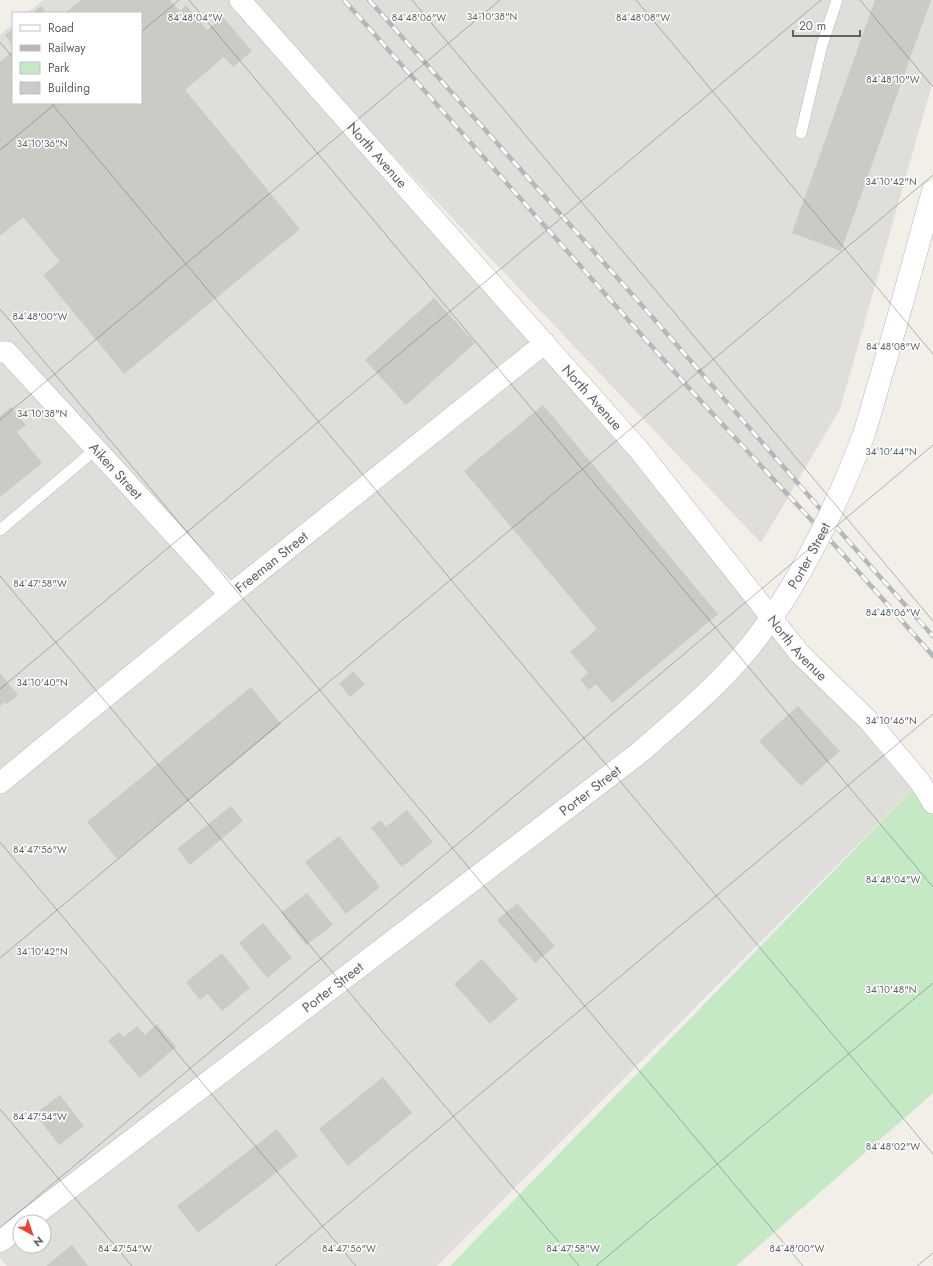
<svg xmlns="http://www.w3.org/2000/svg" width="933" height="1266" font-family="Jost,sans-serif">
	<rect width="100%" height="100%" fill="#f1efe8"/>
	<g fill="#e0deda" fill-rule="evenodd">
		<path d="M 43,0 L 240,0 L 920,782 L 437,1266 L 7,1266 L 0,1258 L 0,35 L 13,24 L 13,103 L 141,103 L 141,13 L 27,13 ZM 20,1222 L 44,1222 L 44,1246 L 20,1246 Z"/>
		<polygon points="245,0 933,0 933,81 840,409 761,543"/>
	</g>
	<polygon fill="#c5e8c5" points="920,782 933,794 933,1093 736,1266 450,1266"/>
	<g fill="#cccac5">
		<polygon points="81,0 170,0 180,11 186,5 207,30 223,17 252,51 233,67 224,57 185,90 300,229 124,374 43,275 60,261 23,217 0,236 0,62 13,51 13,103 141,103 141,13 65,13"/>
		<polygon points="875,0 931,0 841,251 792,233"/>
		<polygon points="41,6 47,13 32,13"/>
		<polygon points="13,29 13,45 5,35"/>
		<polygon points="434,298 475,343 406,405 365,360"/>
		<polygon points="543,405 718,614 612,703 596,684 589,690 580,680 588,673 570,652 597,629 464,471"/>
		<polygon points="11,407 26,425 17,432 42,463 0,497 0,416"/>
		<polygon points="353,671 365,684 350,697 339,684"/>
		<polygon points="0,673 18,695 7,704 5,702 0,706"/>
		<polygon points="251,687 281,724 117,859 87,822"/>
		<polygon points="798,706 840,751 801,786 759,741"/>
		<polygon points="231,806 243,821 190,865 177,849"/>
		<polygon points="407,810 433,842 402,867 371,828 381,820 386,827"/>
		<polygon points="339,836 380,887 346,914 305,862"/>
		<polygon points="307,893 333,925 306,945 281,913"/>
		<polygon points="517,903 555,946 535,963 497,920"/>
		<polygon points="263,923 292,958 267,978 239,943"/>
		<polygon points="222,953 250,988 222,1011 208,994 200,1000 186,982"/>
		<polygon points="482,959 518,999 490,1024 454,984"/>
		<polygon points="157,1024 176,1047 140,1078 108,1041 119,1032 124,1037 137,1026 145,1035"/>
		<polygon points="383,1077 412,1113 348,1166 319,1129"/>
		<polygon points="60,1095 84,1126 59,1145 35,1114"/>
		<polygon points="277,1129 298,1156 198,1233 177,1206"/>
		<polygon points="72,1245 88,1266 46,1266"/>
	</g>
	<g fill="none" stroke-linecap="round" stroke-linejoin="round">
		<defs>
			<g id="service">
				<polyline points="801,133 822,45 837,0"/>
				<polyline points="0,530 96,449"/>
			</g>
			<g id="minor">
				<path id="s1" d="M 240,0 L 639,450 L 800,654 L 869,721 L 920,782 L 933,803"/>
				<path id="s2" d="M 0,352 L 7,352 L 230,595"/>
				<path id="s3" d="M 0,783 L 230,595 L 545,343"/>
			</g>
			<g id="tertiary">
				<polyline points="864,434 896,325 933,191"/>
				<path id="s4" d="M 25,1222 L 639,753 C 677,720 716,688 748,649 C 760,635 770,619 781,604"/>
				<polyline points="0,1241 20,1226"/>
			</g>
		</defs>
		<use href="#service" stroke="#b5b8bc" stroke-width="12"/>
		<use href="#minor" stroke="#b5b8bc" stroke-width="22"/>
		<use href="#tertiary" stroke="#b5b8bc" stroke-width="23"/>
		<use href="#service" stroke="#fff" stroke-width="11"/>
		<use href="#minor" stroke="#fff" stroke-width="21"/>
		<use href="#tertiary" stroke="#fff" stroke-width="22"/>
		<defs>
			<g id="rail">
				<polyline points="344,0 687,386 841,552 933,656"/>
				<polyline points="369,0 647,311 873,569 933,636"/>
			</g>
		</defs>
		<use href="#rail" stroke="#b6b7b8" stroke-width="4.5"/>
		<use href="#rail" stroke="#fff" stroke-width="3" stroke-dasharray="9" stroke-linecap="butt"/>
		<defs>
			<g id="tertiary-bridge">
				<path id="s5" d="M 781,604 C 816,549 841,495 864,434"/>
			</g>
		</defs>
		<use href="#tertiary-bridge" stroke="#b5b8bc" stroke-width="23" stroke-linecap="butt"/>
		<use href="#tertiary-bridge" stroke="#fff" stroke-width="22"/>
	</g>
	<path fill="none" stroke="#5f6368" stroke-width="1" stroke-opacity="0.45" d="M 189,0 L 933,887M 412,0 L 933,621M 636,0 L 933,354M 860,0 L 933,87M 141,32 L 179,0M 0,42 L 13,58M 51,103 L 933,1154M 0,150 L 56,103M 0,309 L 803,1266M 0,420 L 500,0M 0,576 L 579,1266M 0,689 L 821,0M 0,842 L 356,1266M 0,958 L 933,175M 0,1109 L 132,1266M 0,1228 L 933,445M 275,1266 L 933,714M 596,1266 L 933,983M 917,1266 L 933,1253"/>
	<g text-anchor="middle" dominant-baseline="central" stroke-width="3" stroke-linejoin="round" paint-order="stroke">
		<g font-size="14" fill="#5f6368" stroke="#fff">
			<text stroke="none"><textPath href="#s1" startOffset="207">North Avenue</textPath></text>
			<text stroke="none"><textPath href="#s1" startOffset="531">North Avenue</textPath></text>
			<text stroke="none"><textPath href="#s2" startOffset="168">Aiken Street</textPath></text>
			<text stroke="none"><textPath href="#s5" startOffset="56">Porter Street</textPath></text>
			<text stroke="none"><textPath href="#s3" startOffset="350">Freeman Street</textPath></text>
			<text stroke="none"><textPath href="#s1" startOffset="855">North Avenue</textPath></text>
			<text stroke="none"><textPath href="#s4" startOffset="711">Porter Street</textPath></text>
			<text stroke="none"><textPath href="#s4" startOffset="387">Porter Street</textPath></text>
		</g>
	</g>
	<g font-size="10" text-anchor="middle" fill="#5f6368" stroke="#fff" stroke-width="3" stroke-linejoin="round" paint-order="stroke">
		<text x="492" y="20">34°10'38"N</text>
		<text x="195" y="21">84°48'04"W</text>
		<text x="419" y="21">84°48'06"W</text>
		<text x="643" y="21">84°48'08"W</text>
		<text x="893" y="83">84°48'10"W</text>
		<text x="42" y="147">34°10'36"N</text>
		<text x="891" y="185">34°10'42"N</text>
		<text x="40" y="320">84°48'00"W</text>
		<text x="893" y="350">84°48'08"W</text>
		<text x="42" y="417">34°10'38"N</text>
		<text x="891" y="455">34°10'44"N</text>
		<text x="40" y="587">84°47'58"W</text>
		<text x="893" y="616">84°48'06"W</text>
		<text x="42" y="686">34°10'40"N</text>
		<text x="891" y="724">34°10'46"N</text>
		<text x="40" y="853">84°47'56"W</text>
		<text x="893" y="883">84°48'04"W</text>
		<text x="42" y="955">34°10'42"N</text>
		<text x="891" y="993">34°10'48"N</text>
		<text x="40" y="1120">84°47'54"W</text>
		<text x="893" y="1150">84°48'02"W</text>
		<text x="125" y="1252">84°47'54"W</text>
		<text x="349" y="1252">84°47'56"W</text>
		<text x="573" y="1252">84°47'58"W</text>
		<text x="797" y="1252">84°48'00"W</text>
	</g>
	<rect x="12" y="12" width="130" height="92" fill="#ffffff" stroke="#bfc1c3"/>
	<rect x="20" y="25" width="20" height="6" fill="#ffffff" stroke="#bfc1c3"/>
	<text x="48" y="32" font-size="12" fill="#5f6368">Road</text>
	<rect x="20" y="45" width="20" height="6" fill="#b6b7b8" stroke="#bfc1c3"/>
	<text x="48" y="52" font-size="12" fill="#5f6368">Railway</text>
	<rect x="20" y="62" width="20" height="12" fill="#c5e8c5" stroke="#bfc1c3"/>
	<text x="48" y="72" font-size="12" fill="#5f6368">Park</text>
	<rect x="20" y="82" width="20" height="12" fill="#cccac5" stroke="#bfc1c3"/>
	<text x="48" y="92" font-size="12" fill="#5f6368">Building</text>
	<g transform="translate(32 1234) rotate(140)"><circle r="19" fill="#ffffff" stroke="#bfc1c3"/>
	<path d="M0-3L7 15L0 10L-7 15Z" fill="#ea4335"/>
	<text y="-6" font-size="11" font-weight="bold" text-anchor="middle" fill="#5f6368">N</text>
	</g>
	<path d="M793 30v6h67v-6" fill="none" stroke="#5f6368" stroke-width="2"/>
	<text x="799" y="30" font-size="12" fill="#5f6368" stroke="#ffffff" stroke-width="3" paint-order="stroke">20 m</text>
</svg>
